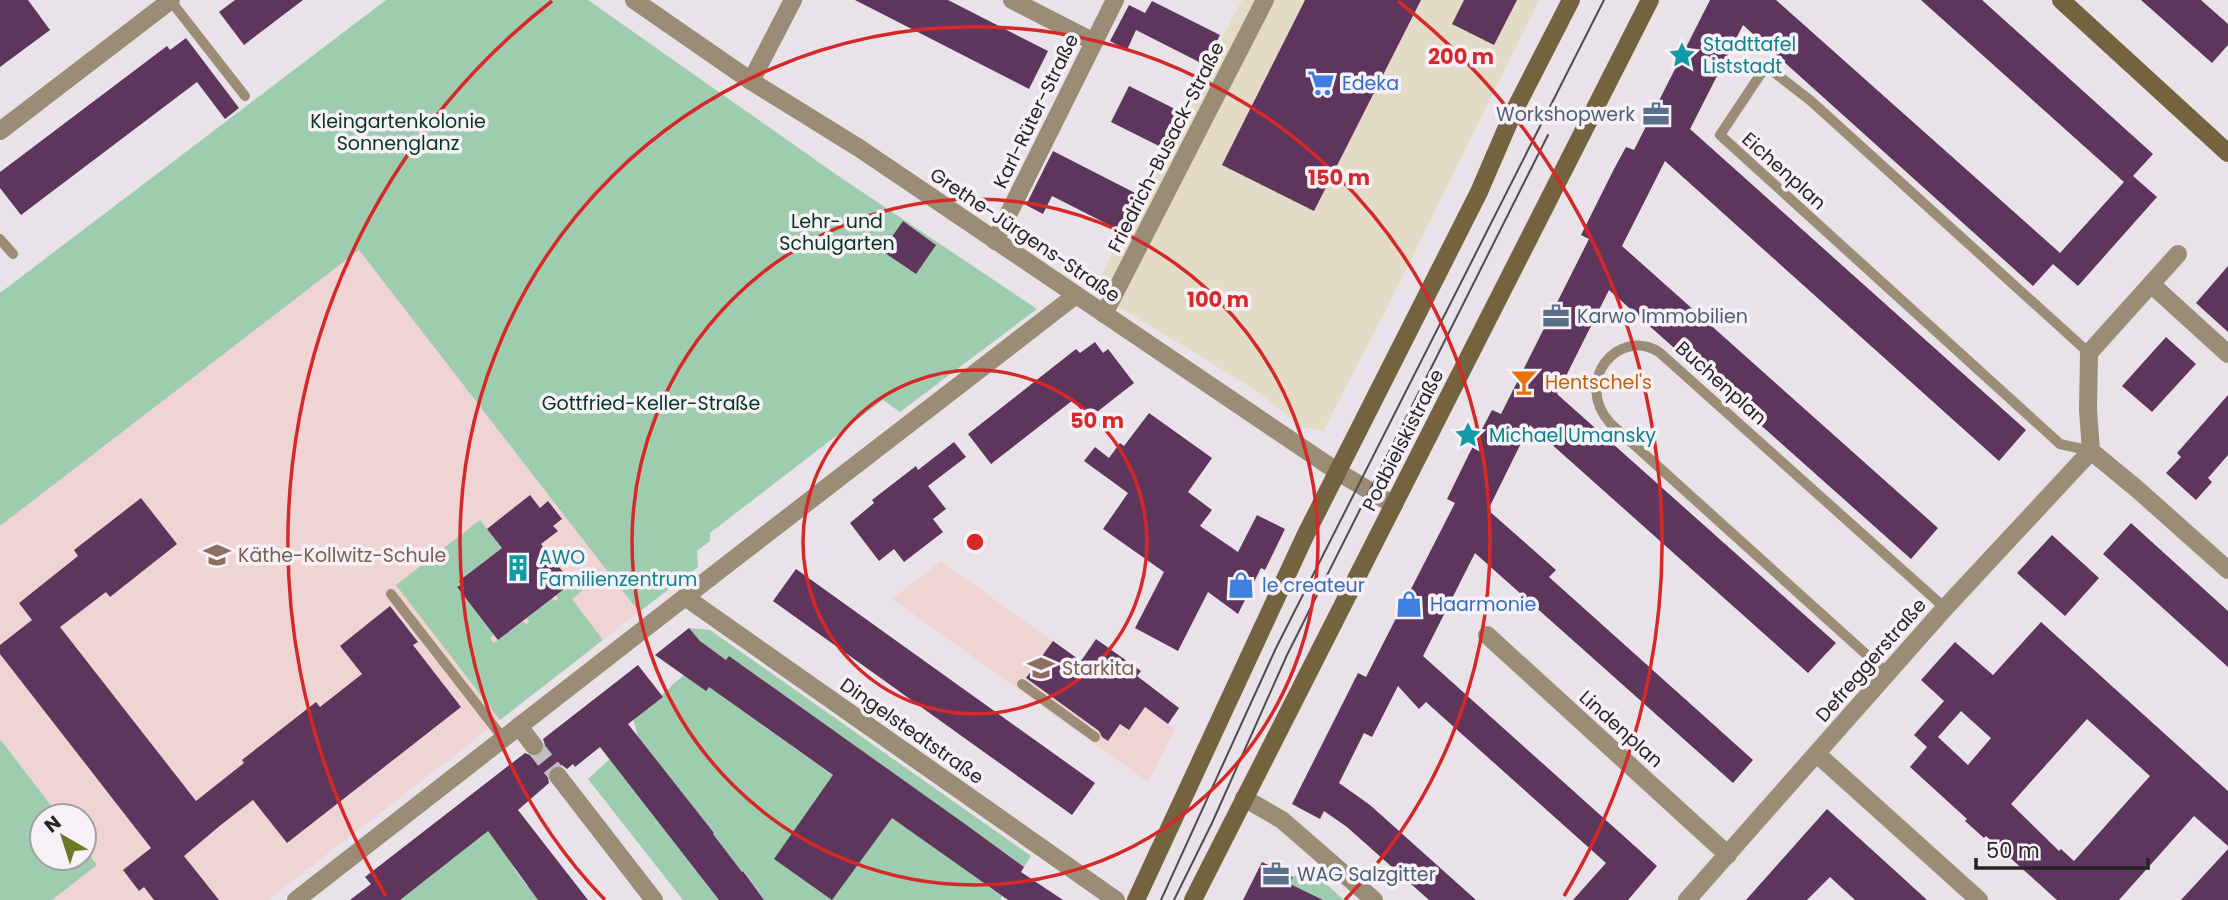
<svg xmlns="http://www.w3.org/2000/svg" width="2228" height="900" font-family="Poppins,sans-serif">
	<rect width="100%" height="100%" fill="#e9e3e9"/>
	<polygon fill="#e3dbc6" points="1242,0 1539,0 1386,310 1323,431 1302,427 1252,388 1093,291"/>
	<g fill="#efd4d3">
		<polygon points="359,250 639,612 268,900 52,900 97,865 84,848 84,816 59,816 0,739 0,526"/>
		<polygon points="941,561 1175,729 1148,782 892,599"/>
	</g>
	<g fill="#9eccae">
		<polygon points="386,0 588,0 837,175 1037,309 900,412 883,400 710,533 710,541 697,551 698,567 639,612 359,250 0,526 0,293"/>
		<polygon points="480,520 502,548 459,581 461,585 457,588 494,634 490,638 494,643 523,621 526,624 529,622 526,618 552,598 555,601 558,599 556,595 568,586 563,580 572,573 584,589 572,599 603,640 500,720 396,585"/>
		<polygon points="689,628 710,630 1031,856 1024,867 730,657 726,660 700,641"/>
		<polygon points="684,675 709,687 1002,896 1000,900 764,900 744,871 742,872 713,834 714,833 638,737 633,718 643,712 663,697 662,695 671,687 671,686"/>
		<polygon points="0,739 59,816 42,816 42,858 84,858 84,848 97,865 52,900 0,900"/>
		<polygon points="610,759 719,900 683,900 588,779"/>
		<polygon points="487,830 514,866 513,867 527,886 529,885 541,900 401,900 400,898 435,873 434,871 451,857 453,859"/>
		<polygon points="1303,870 1314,873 1344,900 1281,900 1293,877"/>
	</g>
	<g fill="#5e355d" fill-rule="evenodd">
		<polygon points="0,0 28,0 50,30 0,67"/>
		<polygon points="235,0 303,0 244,45 219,12"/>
		<polygon points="855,0 948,0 1048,51 1029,89"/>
		<polygon points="1305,0 1421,0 1314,211 1222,165"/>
		<polygon points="1464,0 1517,0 1494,45 1452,24"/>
		<polygon points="1710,0 1776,0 2060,253 2124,182 1921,0 1982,0 2153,154 2133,176 2157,197 2078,286 2053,264 2033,286 1743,25 1690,129 2026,430 1999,461 1665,161 1622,246 1938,528 1911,559 1609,290 1557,394 1836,643 1808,673 1530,425 1488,510 1556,570 1549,577 1753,760 1733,783 1475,553 1423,656 1657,866 1628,900 1573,900 1606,863 1426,702 1419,709 1398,686 1372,737 1364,733 1339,783 1370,805 1476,900 1429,900 1347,827 1324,811 1320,819 1292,804 1358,673 1366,677 1455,503 1447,499 1469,454 1492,410 1501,414 1589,239 1581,235 1614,169 1626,147 1634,150"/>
		<polygon points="2141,0 2201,0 2228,24 2228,45 2212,63"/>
		<polygon points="1152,1 1220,35 1205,65 1136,30 1127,50 1110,41 1129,5 1145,13"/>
		<polygon points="186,38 239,108 225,119 197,82 21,215 0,188 0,172 167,46 170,50"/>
		<polygon points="1129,86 1181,112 1163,148 1111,122"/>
		<polygon points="1053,151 1139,195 1121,231 1052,196 1043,214 1026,205"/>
		<polygon points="903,221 936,245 916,274 882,251"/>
		<polygon points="2228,266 2228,332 2196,303"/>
		<polygon points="2166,337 2196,364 2152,412 2122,386"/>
		<polygon points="1095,342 1103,353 1108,349 1134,383 1088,419 1073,400 991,464 968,434 1076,349 1080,353"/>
		<polygon points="2228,395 2228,455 2208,478 2212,482 2196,500 2166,473 2181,457 2177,453"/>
		<polygon points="1149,413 1212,458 1188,492 1212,510 1200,526 1238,552 1257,515 1285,529 1265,570 1261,568 1238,614 1208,592 1178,651 1135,628 1164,572 1103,529 1128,493 1084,461 1095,447 1109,458 1120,443 1124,446"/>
		<polygon points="954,442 966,457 928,486 946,509 933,519 943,532 904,562 894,549 879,561 850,523 874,503 872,500 916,466 918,470"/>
		<polygon points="530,495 540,508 548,501 562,519 553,526 558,531 541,544 567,577 563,580 568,586 498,640 457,587 461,585 459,581 502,548 487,529"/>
		<polygon points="141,498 177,544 110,597 106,592 60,627 196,801 244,763 242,760 316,702 320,707 362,674 340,646 390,606 418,642 413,645 461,707 287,843 253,800 222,824 184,856 219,900 154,900 144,887 139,891 123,870 151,848 0,654 0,645 32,620 19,603 78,556 74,550"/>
		<polygon points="2131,523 2228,611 2228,667 2103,554"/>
		<polygon points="2052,535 2099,578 2065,616 2017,573"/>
		<polygon points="796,569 1095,783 1072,815 773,601"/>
		<path d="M 2041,622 L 2228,791 L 2228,846 L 2194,816 L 2119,900 L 2057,900 L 1986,836 L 1984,838 L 1965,821 L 1967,819 L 1910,767 L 1927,747 L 1914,735 L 1944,701 L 1921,680 L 1955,642 L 1993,675 ZM 1961,711 L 1991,738 L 1968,765 L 1938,737 ZM 2087,719 L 2150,776 L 2074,861 L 2061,849 L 2059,851 L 2011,804 Z"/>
		<polygon points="689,628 700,641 726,660 729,656 965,824 1024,867 1021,872 1063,900 1008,900 892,818 832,900 774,859 833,775 709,687 706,691 655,655"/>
		<polygon points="1096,639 1141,671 1137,676 1179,708 1168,724 1145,707 1129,730 1120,724 1108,741 1102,737 1099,731 1026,678 1053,641 1081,661"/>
		<polygon points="638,665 663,697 628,724 714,833 713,834 742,872 743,871 764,900 719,900 600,747 575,767 573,764 567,769 562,765 552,767 547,772 549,783 518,810 588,900 538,900 488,831 400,900 350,900 371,884 365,877 525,753 535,757 541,755 545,745 543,739"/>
		<polygon points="1827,809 1903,878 1927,900 1855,900 1830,877 1807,900 1746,900"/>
		<polygon points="2228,849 2228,900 2181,900"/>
		<polygon points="1262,862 1293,877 1290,884 1323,900 1243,900"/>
	</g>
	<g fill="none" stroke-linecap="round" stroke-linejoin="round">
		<polyline stroke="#c2bdc2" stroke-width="18" stroke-dasharray="18 9" stroke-linecap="butt" points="534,746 558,776"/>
		<g stroke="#9a8c75" stroke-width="10">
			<polyline points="170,0 245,96"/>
			<polyline points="0,239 13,254"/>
			<polyline points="2089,353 1811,101 1766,66 1720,135 2060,444 2091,451"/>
			<polyline points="391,594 503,738"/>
			<path d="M 1888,674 L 1610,423 C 1573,381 1618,327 1659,352 L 1945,608"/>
			<polyline points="1022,684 1095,737"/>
		</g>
		<g stroke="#9a8c75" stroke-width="18">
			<polyline points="634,0 751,81 859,148 1338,472 1394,505"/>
			<polyline points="1012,0 1094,42"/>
			<polyline points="751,81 793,0"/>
			<polyline points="0,131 171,0"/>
			<polyline points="995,241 1115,0"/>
			<polyline points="2178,254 2089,353 2088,410 2091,451 2137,489 2228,570"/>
			<polyline points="2151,284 2228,354"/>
			<polyline points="1104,314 1265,0"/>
			<polyline points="685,597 1116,900"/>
			<polyline points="1487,635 1728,855"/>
			<polyline points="519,726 534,746"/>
			<polyline points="1817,754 1979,900"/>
			<polyline points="558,776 654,900"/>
			<polyline points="1244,798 1282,820 1374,900"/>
			<polyline points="296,900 734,559 1076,295"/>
			<polyline points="1687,900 1945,608 2091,451"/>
		</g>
		<g stroke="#75623e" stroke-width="18">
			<polyline points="2061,0 2228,153"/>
			<polyline points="1136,900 1306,534 1479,192 1513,113 1571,0"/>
			<polyline points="1193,900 1650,0"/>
		</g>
		<g stroke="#4f4c4e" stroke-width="2">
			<polyline points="1161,900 1276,648 1604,0"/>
			<polyline points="1174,900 1212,823 1287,655 1548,135"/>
		</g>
	</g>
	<g fill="none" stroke="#d62828" stroke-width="3.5">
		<circle cx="975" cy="542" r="172"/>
		<circle cx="975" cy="542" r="343"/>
		<path d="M605 900A515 515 0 1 1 1345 900"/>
		<path d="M386 896A687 687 0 0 1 552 1M1398 1A687 687 0 0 1 1564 896"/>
	</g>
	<defs>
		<symbol id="sight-bare" viewBox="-9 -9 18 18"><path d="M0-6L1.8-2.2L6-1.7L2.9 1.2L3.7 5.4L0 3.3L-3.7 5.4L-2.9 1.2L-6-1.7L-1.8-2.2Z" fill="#0f9aa8" stroke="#f6f1f6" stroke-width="2.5" paint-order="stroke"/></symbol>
		<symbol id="supermarket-bare" viewBox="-9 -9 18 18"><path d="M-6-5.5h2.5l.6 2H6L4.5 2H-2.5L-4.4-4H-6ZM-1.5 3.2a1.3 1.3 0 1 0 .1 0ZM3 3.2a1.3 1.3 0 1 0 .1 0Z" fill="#3f7fe0" stroke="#f6f1f6" stroke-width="2.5" paint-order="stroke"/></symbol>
		<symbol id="office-bare" viewBox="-9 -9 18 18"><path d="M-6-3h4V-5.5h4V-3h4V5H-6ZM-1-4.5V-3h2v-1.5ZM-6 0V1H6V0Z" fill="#5c6f8a" stroke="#f6f1f6" stroke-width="2.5" paint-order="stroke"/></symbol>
		<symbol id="bar-bare" viewBox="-9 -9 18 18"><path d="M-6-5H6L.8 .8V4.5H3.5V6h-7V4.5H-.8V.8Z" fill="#e8710a" stroke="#f6f1f6" stroke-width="2.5" paint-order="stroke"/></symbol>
		<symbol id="school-bare" viewBox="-9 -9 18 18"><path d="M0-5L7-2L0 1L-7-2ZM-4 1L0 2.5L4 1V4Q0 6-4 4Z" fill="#8d6e63" stroke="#f6f1f6" stroke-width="2.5" paint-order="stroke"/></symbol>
		<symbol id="building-bare" viewBox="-9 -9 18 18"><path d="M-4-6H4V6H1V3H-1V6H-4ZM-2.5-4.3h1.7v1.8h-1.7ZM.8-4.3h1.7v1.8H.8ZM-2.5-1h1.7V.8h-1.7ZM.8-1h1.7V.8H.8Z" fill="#0f9aa8" stroke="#f6f1f6" stroke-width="2.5" paint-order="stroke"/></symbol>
		<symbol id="shop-bare" viewBox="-9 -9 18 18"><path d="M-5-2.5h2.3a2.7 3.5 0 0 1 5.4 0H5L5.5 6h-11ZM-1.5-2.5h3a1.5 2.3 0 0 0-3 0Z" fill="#3f7fe0" stroke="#f6f1f6" stroke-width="2.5" paint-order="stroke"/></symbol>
	</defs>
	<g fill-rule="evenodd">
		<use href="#sight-bare" x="1663" y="36" width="38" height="38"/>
		<use href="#supermarket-bare" x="1302" y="64" width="38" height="38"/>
		<use href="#office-bare" x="1637" y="95" width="38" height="38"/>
		<use href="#office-bare" x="1537" y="297" width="38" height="38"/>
		<use href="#bar-bare" x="1505" y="363" width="38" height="38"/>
		<use href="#sight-bare" x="1449" y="416" width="38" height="38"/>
		<use href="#school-bare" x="198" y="536" width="38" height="38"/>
		<use href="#building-bare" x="499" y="549" width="38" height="38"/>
		<use href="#shop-bare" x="1222" y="566" width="38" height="38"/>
		<use href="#shop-bare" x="1390" y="585" width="38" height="38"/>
		<use href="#school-bare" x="1022" y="649" width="38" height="38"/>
		<use href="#office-bare" x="1257" y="855" width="38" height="38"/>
	</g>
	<g text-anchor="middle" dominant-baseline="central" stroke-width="7" stroke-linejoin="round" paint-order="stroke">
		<g font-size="19" fill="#0d838f" stroke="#f6f1f6" text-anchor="start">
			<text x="1703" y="44">Stadttafel<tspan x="1703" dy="22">Liststadt</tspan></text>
			<text x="1489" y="435">Michael Umansky</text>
			<text x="539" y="557">AWO<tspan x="539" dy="22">Familienzentrum</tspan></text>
		</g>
		<g font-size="19" fill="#366cbe" stroke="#f6f1f6" text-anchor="start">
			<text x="1342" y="83">Edeka</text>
			<text x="1262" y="585">le createur</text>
			<text x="1430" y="604">Haarmonie</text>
		</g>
		<g font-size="19" fill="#262425" stroke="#f6f1f6">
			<text transform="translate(1036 111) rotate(-64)">Karl-Rüter-Straße</text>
			<text transform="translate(1166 147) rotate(-63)">Friedrich-Busack-Straße</text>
			<text transform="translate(1784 171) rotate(42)">Eichenplan</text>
			<text transform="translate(1025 235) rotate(34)">Grethe-Jürgens-Straße</text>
			<text transform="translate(1721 383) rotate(42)">Buchenplan</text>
			<text transform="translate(1403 440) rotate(-63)">Podbielskistraße</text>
			<text transform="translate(1871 660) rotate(-49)">Defreggerstraße</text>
			<text transform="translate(1621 729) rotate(42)">Lindenplan</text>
			<text transform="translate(912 731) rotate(35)">Dingelstedtstraße</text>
		</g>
		<g font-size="19" fill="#4e5e75" stroke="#f6f1f6" text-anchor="start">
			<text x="1635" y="114" text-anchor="end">Workshopwerk</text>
			<text x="1577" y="316">Karwo Immobilien</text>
			<text x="1297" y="874">WAG Salzgitter</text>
		</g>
		<g font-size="19" fill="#04361d" stroke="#f6f1f6">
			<text x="398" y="121">Kleingartenkolonie<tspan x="398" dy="22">Sonnenglanz</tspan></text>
			<text x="837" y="221">Lehr- und<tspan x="837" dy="22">Schulgarten</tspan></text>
			<text x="651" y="403">Gottfried-Keller-Straße</text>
		</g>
		<g font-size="19" fill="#c56008" stroke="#f6f1f6" text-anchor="start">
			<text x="1545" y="382">Hentschel's</text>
		</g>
		<g font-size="19" fill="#785e54" stroke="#f6f1f6" text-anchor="start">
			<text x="238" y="555">Käthe-Kollwitz-Schule</text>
			<text x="1062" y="668">Starkita</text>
		</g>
	</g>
	<circle cx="975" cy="542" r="10" fill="#d62828" stroke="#f6f1f6" stroke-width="3.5"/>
	<g font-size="21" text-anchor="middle" font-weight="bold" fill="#d62828" stroke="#f6f1f6" stroke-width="7" stroke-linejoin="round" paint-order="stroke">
		<text x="1461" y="64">200 m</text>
		<text x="1339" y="185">150 m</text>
		<text x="1218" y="307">100 m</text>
		<text x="1097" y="428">50 m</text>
	</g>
	<g transform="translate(63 837) rotate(321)"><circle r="33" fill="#f6f1f6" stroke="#a39fa2" stroke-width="2"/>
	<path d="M0-5L12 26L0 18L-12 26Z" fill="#6d7925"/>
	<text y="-10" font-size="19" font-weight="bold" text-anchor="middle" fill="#262425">N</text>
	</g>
	<path d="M1976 858v10h172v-10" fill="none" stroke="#262425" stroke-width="3.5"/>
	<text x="1986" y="858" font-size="21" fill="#262425" stroke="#f6f1f6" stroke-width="5" paint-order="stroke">50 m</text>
</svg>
